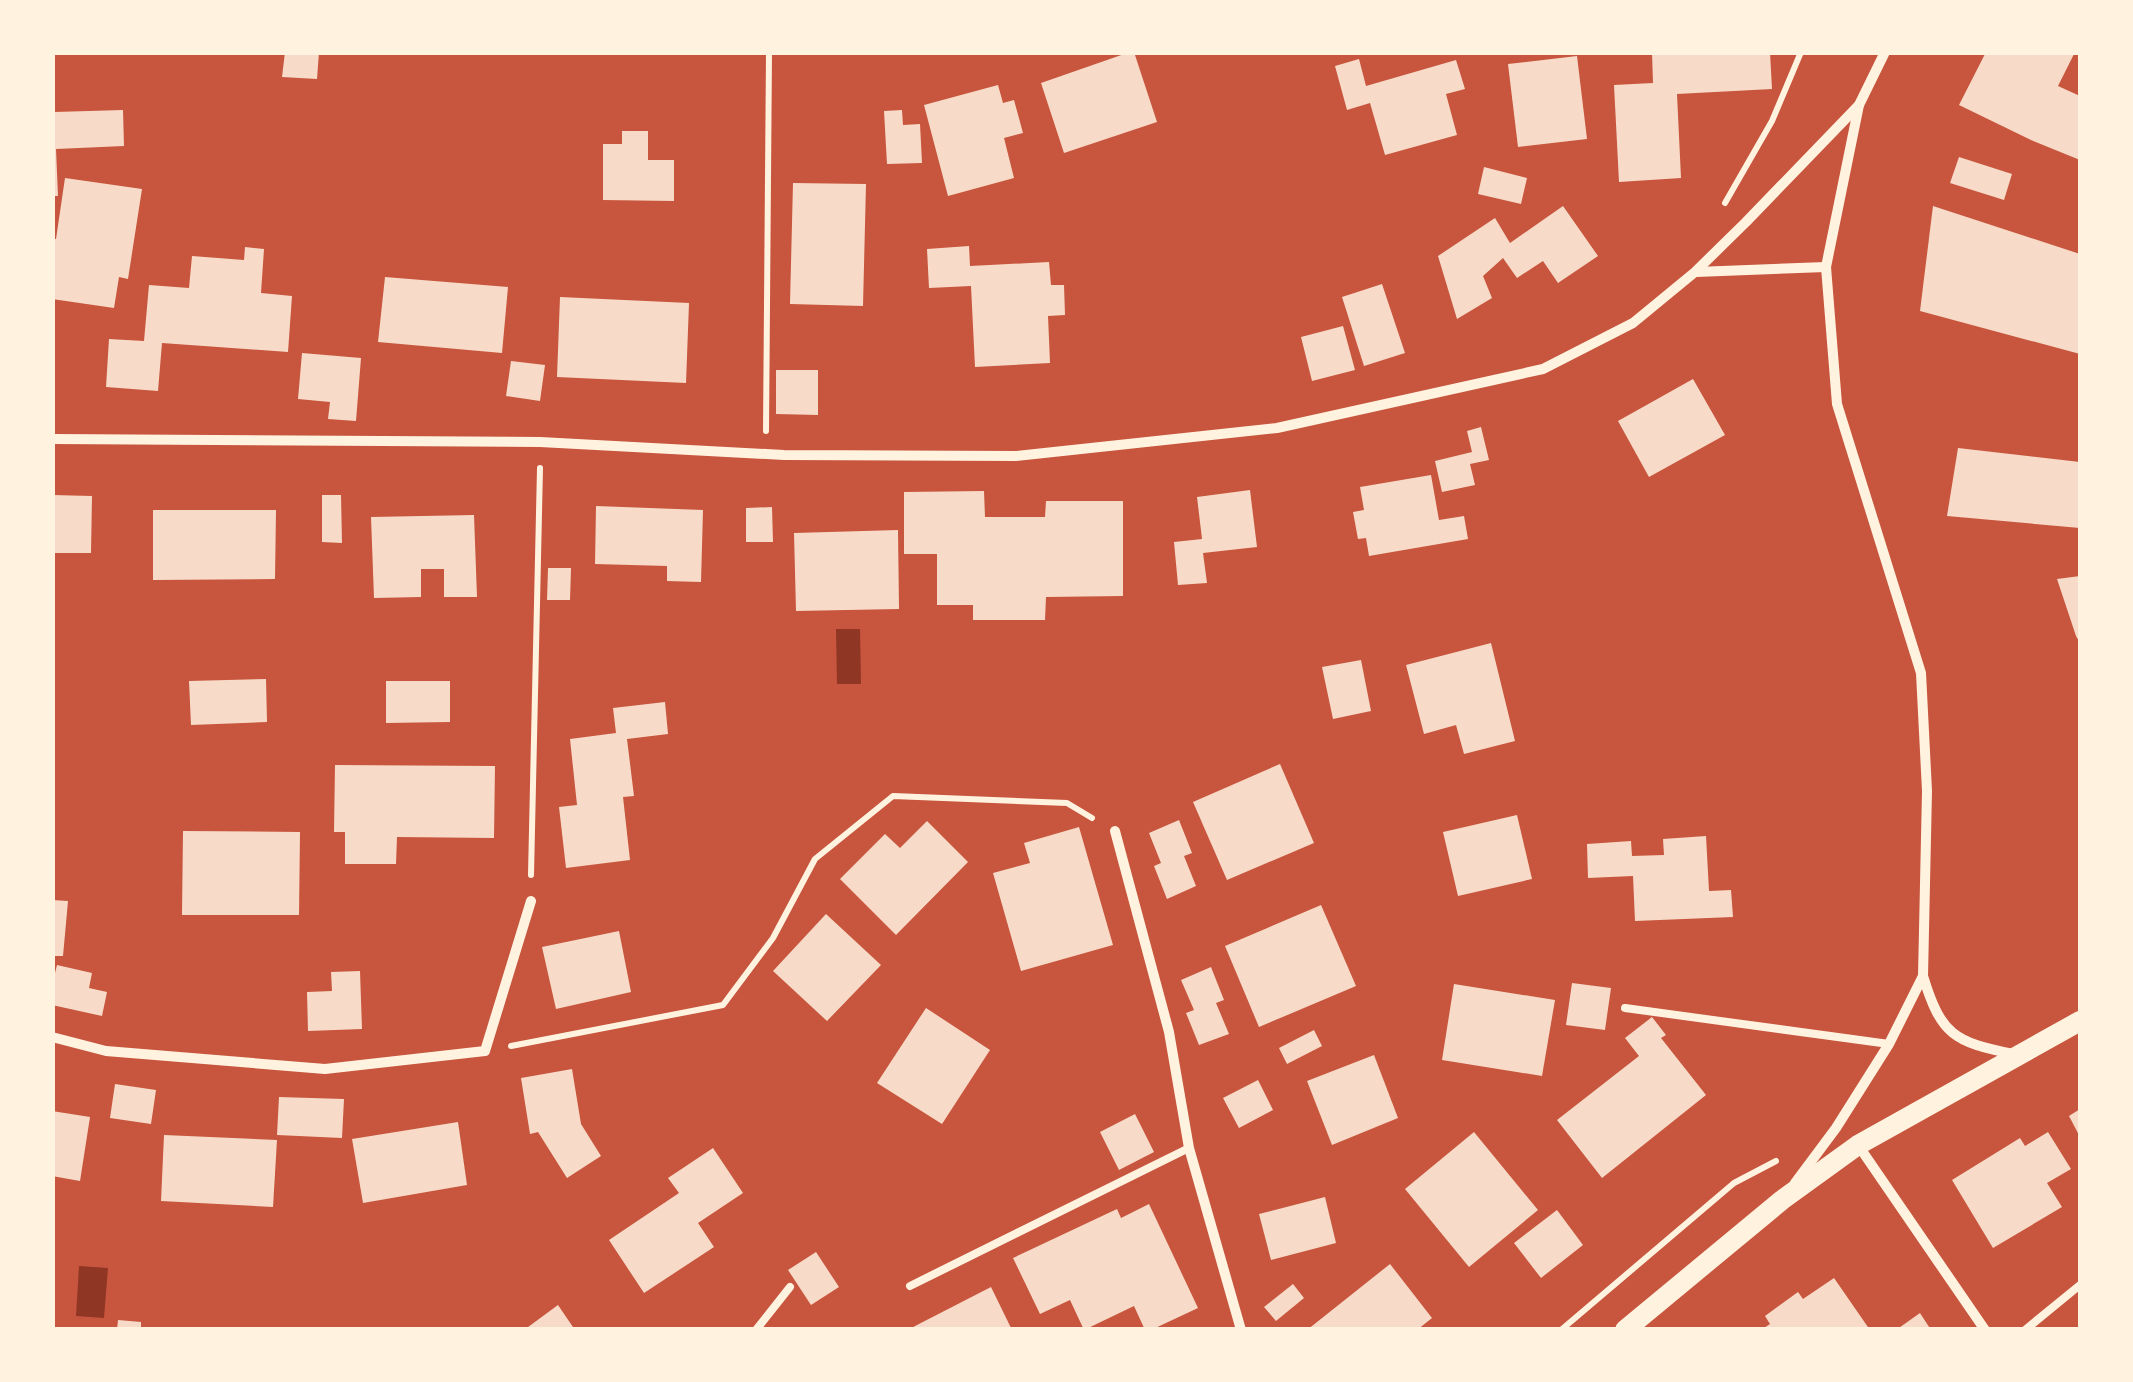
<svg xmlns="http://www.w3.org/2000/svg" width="2133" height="1382" font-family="'Work Sans',sans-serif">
	<rect width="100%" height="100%" fill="#c8553d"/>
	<g fill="#8f3625">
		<polygon points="836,629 860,629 861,684 837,684"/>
		<polygon points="79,1266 108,1268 104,1318 76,1316"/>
	</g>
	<g fill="#f7dbc8">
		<polygon points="285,52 319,52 317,79 282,77"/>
		<polygon points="1130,52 1134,52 1157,122 1064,153 1041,83"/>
		<polygon points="1652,52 1770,52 1772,89 1677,94 1681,178 1619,182 1614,85 1653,83"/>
		<polygon points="1986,52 2075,52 2058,86 2080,96 2080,160 2031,140 1959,105"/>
		<polygon points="1577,56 1587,139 1518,147 1508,64"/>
		<polygon points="1359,59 1366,86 1456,60 1465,89 1446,94 1457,135 1385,155 1370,103 1347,110 1335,66"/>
		<polygon points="998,85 1003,103 1014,100 1023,133 1004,138 1014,178 948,196 924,105"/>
		<polygon points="123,110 124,146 56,149 58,196 52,196 54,112"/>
		<polygon points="902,110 903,125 920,124 922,163 887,164 884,111"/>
		<polygon points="622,131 648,131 648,160 674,160 674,201 603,200 603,144 622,144"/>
		<polygon points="1959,157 2012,174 2004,200 1950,183"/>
		<polygon points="1484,167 1527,178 1521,204 1478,194"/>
		<polygon points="65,178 142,189 128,279 119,277 114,308 52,299 52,239 56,239"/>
		<polygon points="793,183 866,184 863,306 790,304"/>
		<polygon points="1563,206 1598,256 1558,283 1543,261 1517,278 1503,258 1483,276 1492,298 1457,319 1438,256 1495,218 1510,243"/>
		<polygon points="1933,206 2080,254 2080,354 1920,311"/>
		<polygon points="969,246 970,266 1049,262 1051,285 1064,285 1065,315 1048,316 1050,363 975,367 971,286 929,288 927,249"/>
		<polygon points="245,247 264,249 261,293 292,296 288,352 162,343 158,391 106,387 109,339 144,341 149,285 189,288 192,256 244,260"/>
		<polygon points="385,277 508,287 502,353 378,342"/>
		<polygon points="1382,284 1405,353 1364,366 1342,297"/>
		<polygon points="560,297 689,303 686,383 557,377"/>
		<polygon points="1343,326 1355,370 1312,381 1301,337"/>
		<polygon points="302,353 361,358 356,421 328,419 330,402 298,399"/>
		<polygon points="511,361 545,365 540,401 506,396"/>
		<polygon points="776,370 818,370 818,415 776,414"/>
		<polygon points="1693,379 1725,435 1649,477 1618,421"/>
		<polygon points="1481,427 1489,460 1470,464 1475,485 1442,492 1435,461 1472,452 1467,431"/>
		<polygon points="1958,448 2080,462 2080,528 1947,516"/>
		<polygon points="1431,475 1439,520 1464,516 1468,539 1369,556 1366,538 1358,539 1353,512 1364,510 1360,487"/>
		<polygon points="1250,490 1257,547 1203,553 1207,583 1178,585 1174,542 1202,539 1197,497"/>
		<polygon points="984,491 985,517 1045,517 1046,501 1123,501 1123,596 1046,597 1045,620 973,620 973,605 937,605 937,554 904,554 904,492"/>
		<polygon points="52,495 92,496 91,553 52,553"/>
		<polygon points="322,495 341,495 342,543 322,542"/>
		<polygon points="596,506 703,510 701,582 667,581 667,566 595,564"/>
		<polygon points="772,507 773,542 746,542 746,508"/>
		<polygon points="153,510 276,510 275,579 153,580"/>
		<polygon points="474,515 477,597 444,597 444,569 421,569 421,597 374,598 371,517"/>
		<polygon points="898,530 899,609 796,611 794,533"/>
		<polygon points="548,568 571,568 570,600 547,600"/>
		<polygon points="2080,576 2080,643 2076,636 2057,579"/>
		<polygon points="1491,643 1515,741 1464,754 1456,725 1424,734 1406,665"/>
		<polygon points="1361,660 1371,711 1333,719 1322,667"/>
		<polygon points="266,679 267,722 191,725 189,681"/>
		<polygon points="386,681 450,681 450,722 386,723"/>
		<polygon points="665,702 668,734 627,739 634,796 623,797 630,860 566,868 559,807 577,805 570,739 616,733 613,708"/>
		<polygon points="1280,764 1314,843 1227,880 1193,802"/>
		<polygon points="335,765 495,766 494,838 397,837 396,864 345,864 345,832 334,832"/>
		<polygon points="1517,815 1532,879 1458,896 1443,832"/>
		<polygon points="1179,820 1192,853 1184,856 1196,886 1167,899 1154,866 1161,863 1149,833"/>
		<polygon points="927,821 968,862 896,935 840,879 885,834 900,848"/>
		<polygon points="1079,827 1113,945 1021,971 993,873 1030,863 1024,843"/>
		<polygon points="183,831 300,832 299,915 182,915"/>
		<polygon points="1706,836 1709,891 1731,890 1733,917 1635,921 1633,876 1588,878 1587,844 1631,841 1632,856 1664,855 1663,839"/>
		<polygon points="52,900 68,901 63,956 52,956"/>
		<polygon points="1321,905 1356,986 1259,1027 1225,946"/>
		<polygon points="826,914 881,965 827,1021 773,971"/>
		<polygon points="619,931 631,992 556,1009 542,947"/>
		<polygon points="57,965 92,973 89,988 107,992 102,1016 52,1005 52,985"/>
		<polygon points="1211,967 1224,1000 1216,1003 1229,1034 1199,1045 1186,1013 1194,1010 1181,980"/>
		<polygon points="360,971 362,1029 308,1031 307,992 332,991 331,972"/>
		<polygon points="1572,983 1611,988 1605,1030 1566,1025"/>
		<polygon points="1454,984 1555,1000 1542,1076 1442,1060"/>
		<polygon points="926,1008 990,1050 942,1124 877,1083"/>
		<polygon points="1652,1017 1666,1035 1661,1038 1706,1095 1602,1178 1557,1120 1639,1056 1625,1038"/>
		<polygon points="1314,1030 1322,1046 1287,1064 1279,1048"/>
		<polygon points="1374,1055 1398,1118 1332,1145 1307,1081"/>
		<polygon points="572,1069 581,1124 601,1156 567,1178 538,1132 530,1134 521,1078"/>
		<polygon points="1258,1080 1273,1110 1239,1128 1223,1098"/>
		<polygon points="115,1084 156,1090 151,1124 110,1118"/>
		<polygon points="279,1097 344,1099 342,1138 277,1135"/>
		<polygon points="2080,1109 2080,1137 2069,1116"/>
		<polygon points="52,1111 90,1117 80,1181 52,1176"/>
		<polygon points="1135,1114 1154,1152 1119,1170 1100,1132"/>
		<polygon points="458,1122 467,1185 363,1203 352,1139"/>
		<polygon points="1474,1132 1538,1210 1469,1267 1405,1189"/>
		<polygon points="2048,1132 2071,1169 2047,1183 2062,1207 1993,1248 1952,1180 2020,1138 2025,1146"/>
		<polygon points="164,1135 277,1140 273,1207 161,1201"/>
		<polygon points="713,1148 743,1193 698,1223 714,1247 644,1293 609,1240 679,1193 668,1178"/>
		<polygon points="1325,1197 1336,1243 1271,1260 1259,1214"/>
		<polygon points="1149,1204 1198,1308 1151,1330 1145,1330 1134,1306 1084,1330 1070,1300 1040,1314 1013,1258 1117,1209 1121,1218"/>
		<polygon points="1557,1210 1583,1245 1541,1278 1514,1243"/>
		<polygon points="816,1252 839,1287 811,1305 788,1270"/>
		<polygon points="1390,1264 1432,1318 1417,1330 1307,1330"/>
		<polygon points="1834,1278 1870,1330 1761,1330 1770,1324 1765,1316 1798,1292 1803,1299"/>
		<polygon points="1293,1284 1304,1298 1276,1321 1264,1307"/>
		<polygon points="991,1287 1012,1330 908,1330 917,1325"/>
		<polygon points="558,1305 575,1330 524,1330"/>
		<polygon points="1920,1313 1931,1330 1896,1330"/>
		<polygon points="118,1320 141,1322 141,1330 117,1330"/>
	</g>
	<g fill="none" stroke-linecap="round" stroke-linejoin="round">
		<g stroke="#fff3e0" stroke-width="6">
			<polyline points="1725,203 1772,121 1801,52"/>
			<polyline points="766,431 769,52"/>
			<polyline points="531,875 540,468"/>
			<polyline points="511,1046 723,1005 773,938 815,859 893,796 1067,803 1092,818"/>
			<polyline points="1561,1330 1734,1183 1776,1161"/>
		</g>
		<g stroke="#fff3e0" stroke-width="8">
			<polyline points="1625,1008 1889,1044"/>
			<polyline points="910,1286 1189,1148"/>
			<polyline points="756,1330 790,1287"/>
			<polyline points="2025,1330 2080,1285"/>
		</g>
		<g stroke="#fff3e0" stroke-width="10">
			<polyline points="1696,272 1826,267"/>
			<polyline points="52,439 540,442 784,455 1016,456 1277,428 1543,369 1633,323 1695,272 1746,222 1859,105"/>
			<polyline points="1115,831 1169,1032 1189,1148 1241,1330"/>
			<path d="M 1923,976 C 1941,1035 1954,1042 2013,1054"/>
			<polyline points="52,1037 106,1051 325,1069 485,1051 531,901"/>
			<polyline points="1858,1145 1985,1330"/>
			<polyline points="1795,1183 1836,1128 1889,1044 1923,976 1927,791 1921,673 1837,404 1826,267 1859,105 1885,52"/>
		</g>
		<polyline stroke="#fff3e0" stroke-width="20" points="1625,1330 1782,1200 1858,1145 2080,1021"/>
	</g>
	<rect width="2133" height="1382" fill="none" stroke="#fff3e0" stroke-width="110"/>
</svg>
